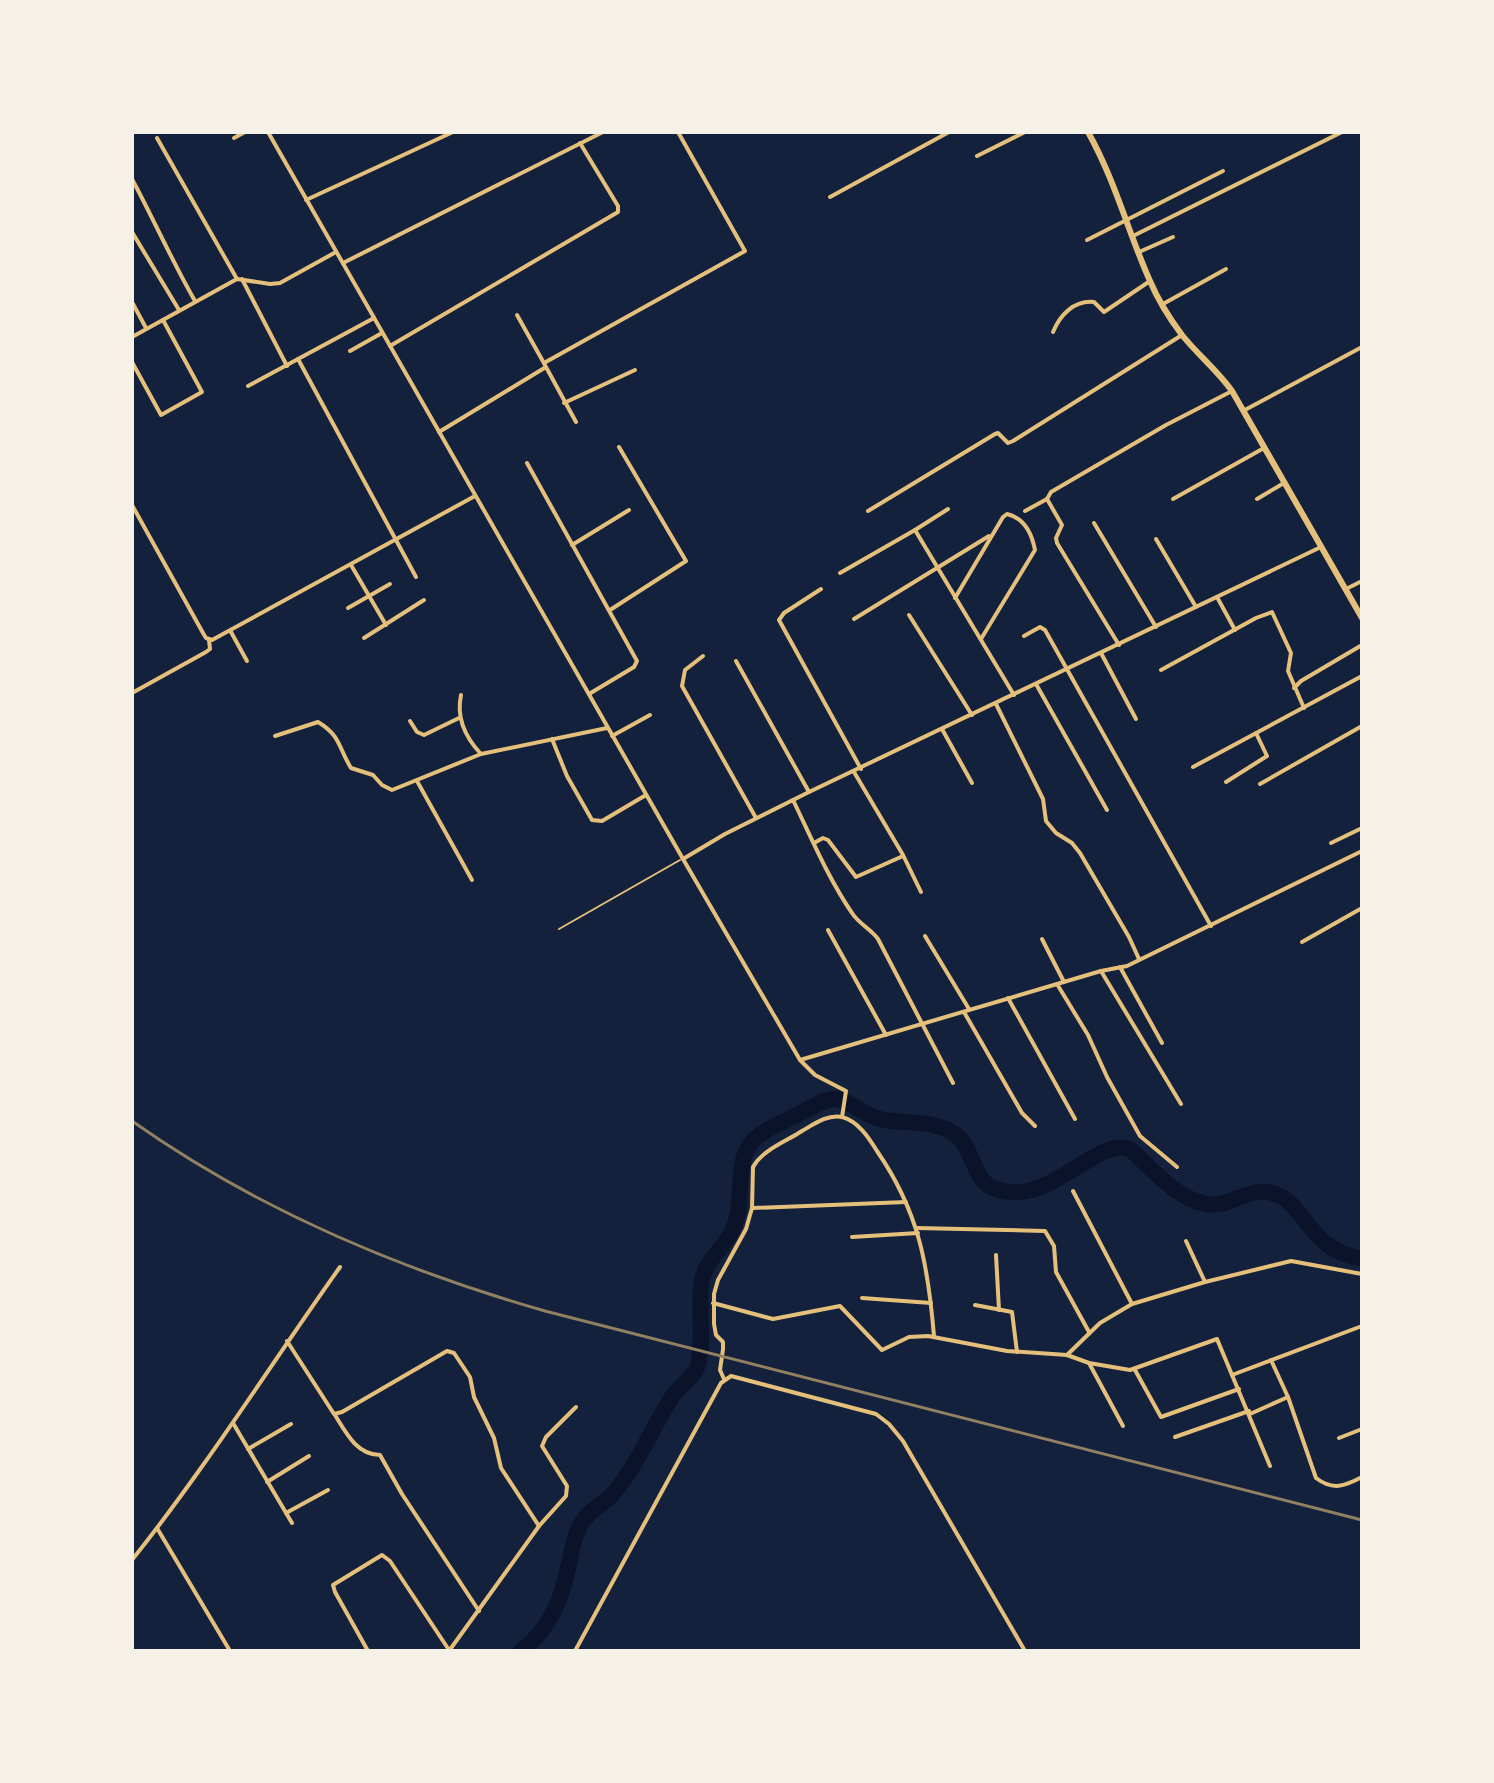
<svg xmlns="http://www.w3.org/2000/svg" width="1494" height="1783" font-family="Bitter,serif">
	<rect width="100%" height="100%" fill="#14213d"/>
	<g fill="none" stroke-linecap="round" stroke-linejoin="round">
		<path stroke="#0b132b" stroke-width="16" d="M 521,1651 C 550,1629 562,1599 569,1564 C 572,1551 574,1535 581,1524 C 589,1510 602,1505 612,1495 C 635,1470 653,1426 672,1397 C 679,1387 695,1376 698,1365 C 705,1338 697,1307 702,1280 C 706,1259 725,1248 733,1229 C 739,1216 739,1203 740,1188 C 741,1138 756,1135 797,1115 C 808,1110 824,1098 836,1099 C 852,1101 865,1116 880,1119 C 905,1125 933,1118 956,1135 C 973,1147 973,1180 993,1188 C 1049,1211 1096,1134 1131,1150 C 1152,1169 1177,1199 1206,1204 C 1234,1209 1251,1180 1282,1197 C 1291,1202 1298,1211 1304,1219 C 1320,1242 1334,1253 1362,1259"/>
		<polyline stroke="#e5c07b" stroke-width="2" points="559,929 680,860"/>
		<g stroke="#e5c07b" stroke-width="4">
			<polyline points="157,138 237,279"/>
			<polyline points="234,138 245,132"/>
			<polyline points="977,156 1025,132"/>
			<path d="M 132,179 C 154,220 172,261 195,301"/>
			<polyline points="830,197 949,132"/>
			<polyline points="306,200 453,132"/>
			<polyline points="132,232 179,310"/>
			<polyline points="1133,236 1342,132"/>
			<polyline points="1087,240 1223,171"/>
			<polyline points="1139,252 1173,237"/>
			<polyline points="343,263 603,132"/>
			<polyline points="242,279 287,366"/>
			<polyline points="132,302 146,328"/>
			<polyline points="1163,304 1226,269"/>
			<polyline points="517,315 545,365"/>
			<path d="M 1053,332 C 1060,315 1074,300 1094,302 L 1104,312 L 1150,281"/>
			<polyline points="132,337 237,279 270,284 280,283 336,252"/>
			<polyline points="390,346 618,212 618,206 580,143"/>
			<polyline points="350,351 382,333"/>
			<polyline points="298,359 416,577"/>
			<polyline points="132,362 161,415 202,392 163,320"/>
			<polyline points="544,363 745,251 678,132"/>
			<polyline points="248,386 374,318"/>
			<polyline points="564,403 635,370"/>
			<polyline points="1243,411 1362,347"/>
			<polyline points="439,432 546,367 576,422"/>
			<polyline points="527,463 637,661 634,667 589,694"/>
			<polyline points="1047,499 1062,525 1056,538 1057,543 1119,645"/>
			<polyline points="1173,499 1264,448"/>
			<polyline points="1257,499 1284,483"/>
			<polyline points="132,505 203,633 206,638 212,640 475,496"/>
			<polyline points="948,509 915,530 1014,695"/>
			<polyline points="868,511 995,434 998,433 1008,443 1013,441 1182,335"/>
			<polyline points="1025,511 1047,499 1051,492 1166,425 1232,391"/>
			<polyline points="1094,523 1156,627"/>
			<polyline points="1156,539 1196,607"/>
			<polyline points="572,545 629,510"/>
			<polyline points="351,565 386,625"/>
			<polyline points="840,573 915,530"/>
			<polyline points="821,589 784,613 779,620 861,769"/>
			<polyline points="1346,589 1362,581"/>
			<polyline points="1217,597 1235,630"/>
			<path d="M 955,598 L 1003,517 L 1007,514 C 1024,518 1032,534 1035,550 L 981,639"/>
			<polyline points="348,608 390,584"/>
			<polyline points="610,610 686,561 619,447"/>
			<polyline points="909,615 972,715"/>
			<polyline points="854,619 989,536"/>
			<polyline points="231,632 247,661"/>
			<polyline points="1024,636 1040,627 1045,630 1211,926"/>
			<polyline points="364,638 424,600"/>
			<polyline points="1101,653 1136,719"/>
			<polyline points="703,656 685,670 682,686 756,818"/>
			<polyline points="736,661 809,792"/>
			<polyline points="1161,670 1256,618 1272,612 1291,653 1288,671 1304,708"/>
			<polyline points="1036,684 1107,810"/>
			<polyline points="1294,688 1301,681 1362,645"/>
			<polyline points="132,693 206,652 210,649 209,640"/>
			<path d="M 461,695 C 456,718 465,737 481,754"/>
			<polyline points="996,704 1043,799 1046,821 1056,833 1072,843 1080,853 1129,937 1139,959"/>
			<polyline points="410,721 417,732 424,735 459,718"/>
			<polyline points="942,729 972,783"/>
			<path d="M 275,736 L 318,722 C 341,736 338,747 351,768 L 373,775 L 382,785 L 392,790 L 481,754 L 607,728"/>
			<polyline points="612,736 650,715"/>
			<polyline points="552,739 567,776 592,820 602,821 646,795"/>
			<polyline points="1193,767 1362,676"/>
			<polyline points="854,772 903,855 921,892"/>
			<polyline points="417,781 472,880"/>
			<polyline points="1226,782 1267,756 1256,733"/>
			<polyline points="1260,784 1362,726"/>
			<path d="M 793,800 C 811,837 828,878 852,913 C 859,924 871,929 878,939 L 953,1083"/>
			<polyline points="814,843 823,838 828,840 856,877 903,856"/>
			<polyline points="1331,843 1362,828"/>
			<polyline points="683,859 800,1060 815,1075 846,1091 842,1117"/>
			<polyline points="828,930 886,1035"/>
			<polyline points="925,936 969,1009"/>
			<polyline points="1042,939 1064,982"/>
			<polyline points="1302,942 1362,908"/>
			<polyline points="1120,967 1162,1043"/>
			<polyline points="1101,971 1181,1104"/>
			<polyline points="1057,984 1088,1035 1107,1077 1140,1136 1177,1167"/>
			<polyline points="1008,998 1075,1119"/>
			<polyline points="964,1012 1022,1113 1035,1126"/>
			<polyline points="800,1060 1101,971 1127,966 1362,851"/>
			<polyline points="1073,1191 1132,1304"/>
			<polyline points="753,1208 906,1202"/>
			<polyline points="916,1228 1045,1231 1054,1246 1056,1272 1089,1332"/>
			<polyline points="852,1237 918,1233"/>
			<polyline points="1186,1241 1205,1282"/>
			<polyline points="996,1255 999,1310"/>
			<polyline points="862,1298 931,1303"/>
			<polyline points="713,1303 773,1319 840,1306 882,1350 909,1337 928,1336 1007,1351 1067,1355 1089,1363 1130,1370 1217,1339 1270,1466"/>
			<polyline points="975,1305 1012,1312 1017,1352"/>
			<polyline points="287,1341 334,1414 342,1412 447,1351 454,1353 470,1377 474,1397 494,1438 501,1468 539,1526"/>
			<polyline points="1067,1355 1100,1323 1132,1304 1205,1282 1291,1261 1362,1274"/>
			<polyline points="1271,1360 1288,1397"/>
			<polyline points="1089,1363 1123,1426"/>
			<polyline points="1135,1370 1161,1417 1239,1389"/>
			<polyline points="1232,1375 1362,1326"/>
			<path d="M 724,1379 L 720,1370 L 723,1349 L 723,1342 L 716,1335 L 714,1324 L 714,1294 L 718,1280 L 746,1229 L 752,1208 L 753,1167 C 762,1150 787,1141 802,1131 C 814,1124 828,1114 842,1117 C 858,1121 869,1138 877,1151 C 919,1212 928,1265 934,1336"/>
			<path d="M 1250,1414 L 1288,1397 L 1316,1478 C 1333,1491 1345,1486 1362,1477"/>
			<path d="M 335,1415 C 346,1433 357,1455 380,1455 L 402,1494 L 479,1611"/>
			<polyline points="233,1423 292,1523"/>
			<polyline points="1175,1437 1249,1411"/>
			<polyline points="1339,1438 1362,1429"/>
			<polyline points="248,1449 291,1424"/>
			<polyline points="267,1482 309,1456"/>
			<polyline points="286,1513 328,1490"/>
			<polyline points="157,1528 230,1651"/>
			<path d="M 132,1560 C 207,1466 271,1364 340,1267"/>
			<polyline points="368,1651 335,1592 333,1585 382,1555 390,1561 449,1650"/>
			<polyline points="449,1651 539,1526 566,1496 567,1486 542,1446 546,1437 576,1407"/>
			<polyline points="575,1651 721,1383 731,1376 876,1414 889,1424 903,1441 1025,1651"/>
		</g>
		<polyline stroke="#e5c07b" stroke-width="4" points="268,132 683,859 725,834 809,792 1321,547"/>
		<path stroke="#e5c07b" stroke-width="6" d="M 1088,132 C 1115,180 1128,232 1150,281 C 1158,300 1170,319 1182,335 C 1198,355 1217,370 1232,391 L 1362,618"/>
		<path stroke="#918062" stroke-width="3" d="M 132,1121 C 258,1210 398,1269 545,1311 L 1362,1520"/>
	</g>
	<rect width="1494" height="1783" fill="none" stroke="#f6f1e7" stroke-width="268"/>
</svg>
